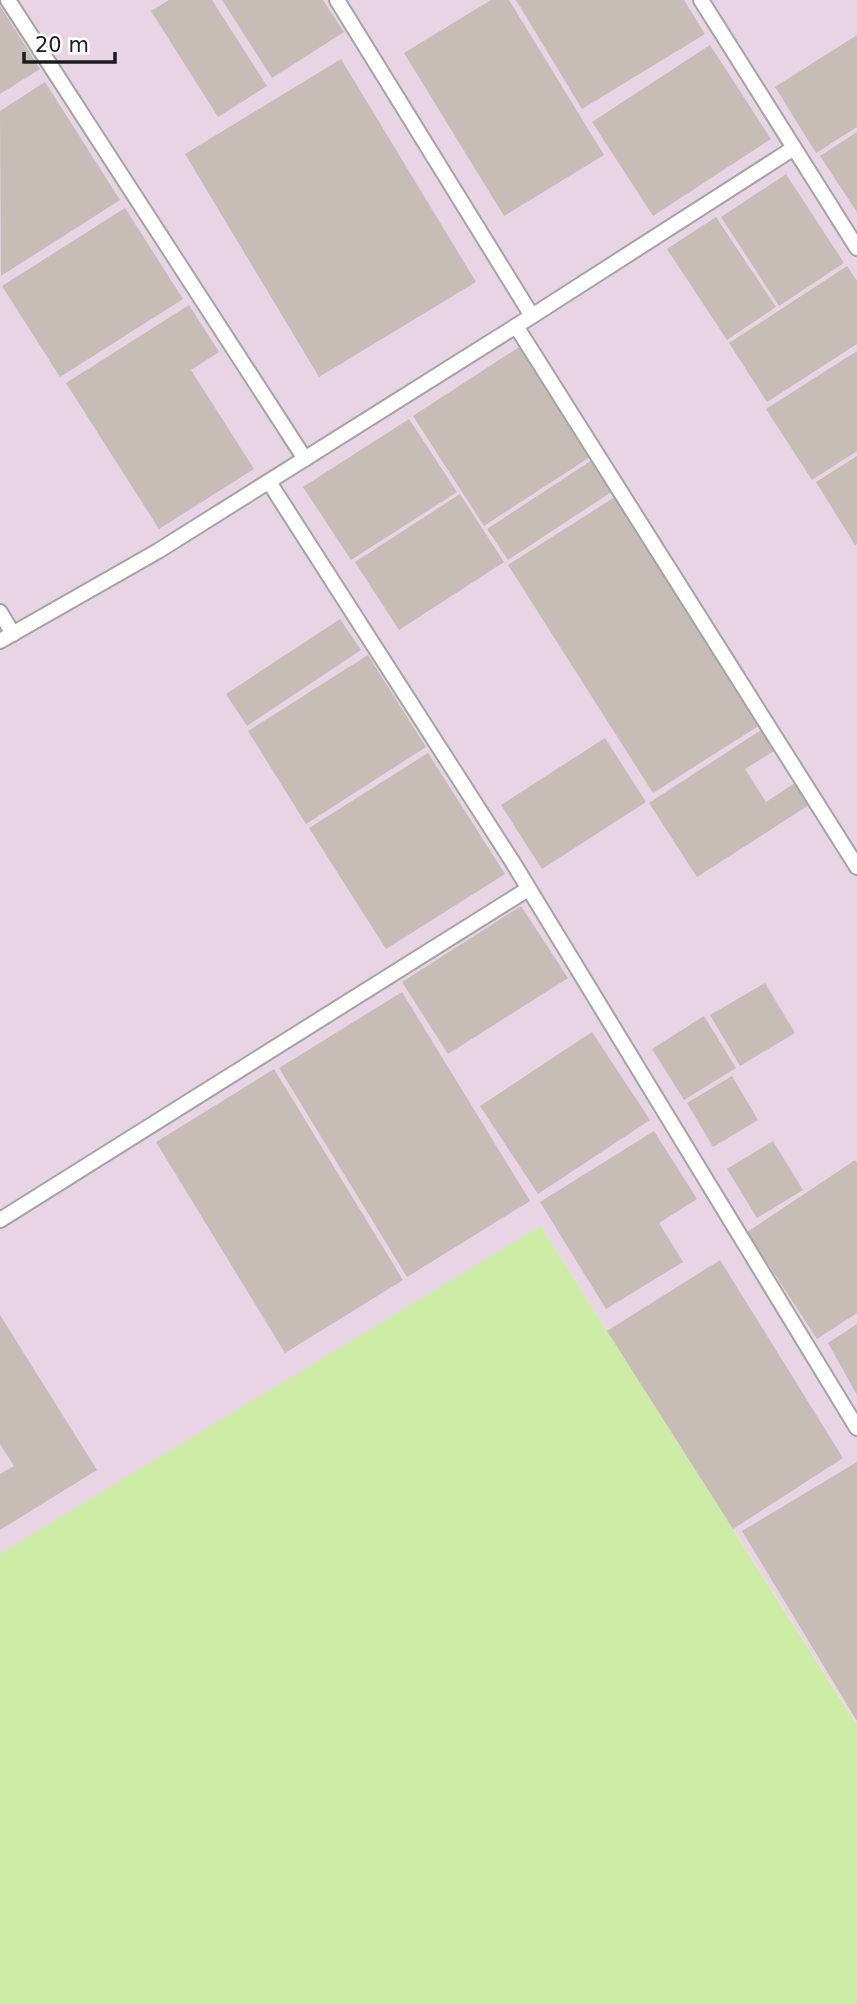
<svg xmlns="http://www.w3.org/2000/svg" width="857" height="2004" font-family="'DejaVu Sans',sans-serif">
	<rect width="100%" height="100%" fill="#efeae3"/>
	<polygon fill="#e9d4e6" points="0,0 857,0 857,1724 541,1226 0,1570"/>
	<polygon fill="#cdeca5" points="541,1226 857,1725 857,2004 0,2004 0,1554"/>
	<g fill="#c7bcb6">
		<polygon points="169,0 212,0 267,86 218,117 151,11"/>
		<polygon points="222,0 323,0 344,32 272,78"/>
		<polygon points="491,0 509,0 604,155 504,216 404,53"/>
		<polygon points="516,0 684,0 705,34 582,109"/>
		<polygon points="0,6 40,69 0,94"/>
		<polygon points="857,35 857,127 816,153 775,87"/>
		<polygon points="710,45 771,139 653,216 592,122"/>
		<polygon points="341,59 476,282 319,377 185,154"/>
		<polygon points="45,82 120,200 1,276 0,111"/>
		<polygon points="857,132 857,212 820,156"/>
		<polygon points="786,174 844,263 779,306 721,217"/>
		<polygon points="125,208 183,299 60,377 2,286"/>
		<polygon points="716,217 776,307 727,340 667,249"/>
		<polygon points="847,266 857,281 857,344 767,402 729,343"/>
		<polygon points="189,305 219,352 191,370 254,469 159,529 66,383"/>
		<polygon points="519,347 590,457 484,526 413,416"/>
		<polygon points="857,351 857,451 812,480 766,409"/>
		<polygon points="409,419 457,492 351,560 303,487"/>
		<polygon points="857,456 857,544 855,545 816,482"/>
		<polygon points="592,460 613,491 508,560 487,529"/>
		<polygon points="460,494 504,562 399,630 355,562"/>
		<polygon points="618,495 763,723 653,793 508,565"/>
		<polygon points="340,619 361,650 247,726 226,694"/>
		<polygon points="368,655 426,747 306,824 248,731"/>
		<polygon points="761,730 774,751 745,769 766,802 795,783 809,805 697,877 649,803"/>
		<polygon points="605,738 646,802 542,869 501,805"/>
		<polygon points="428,753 505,874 386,949 309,828"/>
		<polygon points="521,906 568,978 448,1054 402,982"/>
		<polygon points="765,983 795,1033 740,1066 710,1015"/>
		<polygon points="402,992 530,1201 407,1277 279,1068"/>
		<polygon points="704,1016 736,1068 684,1100 652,1049"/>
		<polygon points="592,1032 650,1120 538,1194 480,1106"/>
		<polygon points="274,1069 403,1280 285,1353 156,1142"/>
		<polygon points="732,1076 758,1120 713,1147 687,1103"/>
		<polygon points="654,1131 697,1199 659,1223 683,1262 606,1309 540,1202"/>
		<polygon points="773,1141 803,1190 757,1218 727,1169"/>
		<polygon points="855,1160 857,1163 857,1313 817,1339 747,1232"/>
		<polygon points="720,1260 843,1458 733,1529 607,1331"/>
		<polygon points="0,1315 97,1470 0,1530 0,1474 14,1466 0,1444"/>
		<polygon points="857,1324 857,1395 828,1343"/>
		<polygon points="857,1462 857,1721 742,1531"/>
	</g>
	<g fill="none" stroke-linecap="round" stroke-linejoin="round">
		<defs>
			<g id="lane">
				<polyline points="8,0 305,459"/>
				<polyline points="337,0 532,316"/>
				<polyline points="701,0 857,248"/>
				<polyline points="516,326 857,867"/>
				<polyline points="269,482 512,861 857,1428"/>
				<polyline points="0,612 13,634"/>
				<polyline points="0,641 158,551 532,316 794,148"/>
				<polyline points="0,1220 528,889"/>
			</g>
		</defs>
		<use href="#lane" stroke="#a4a4a4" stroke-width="18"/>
		<use href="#lane" stroke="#fff" stroke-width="14"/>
	</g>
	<path d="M24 52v10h91v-10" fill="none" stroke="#1d1d1d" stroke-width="3.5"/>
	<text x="35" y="52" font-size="21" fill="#1d1d1d" stroke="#ffffff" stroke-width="5" paint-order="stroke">20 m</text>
</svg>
